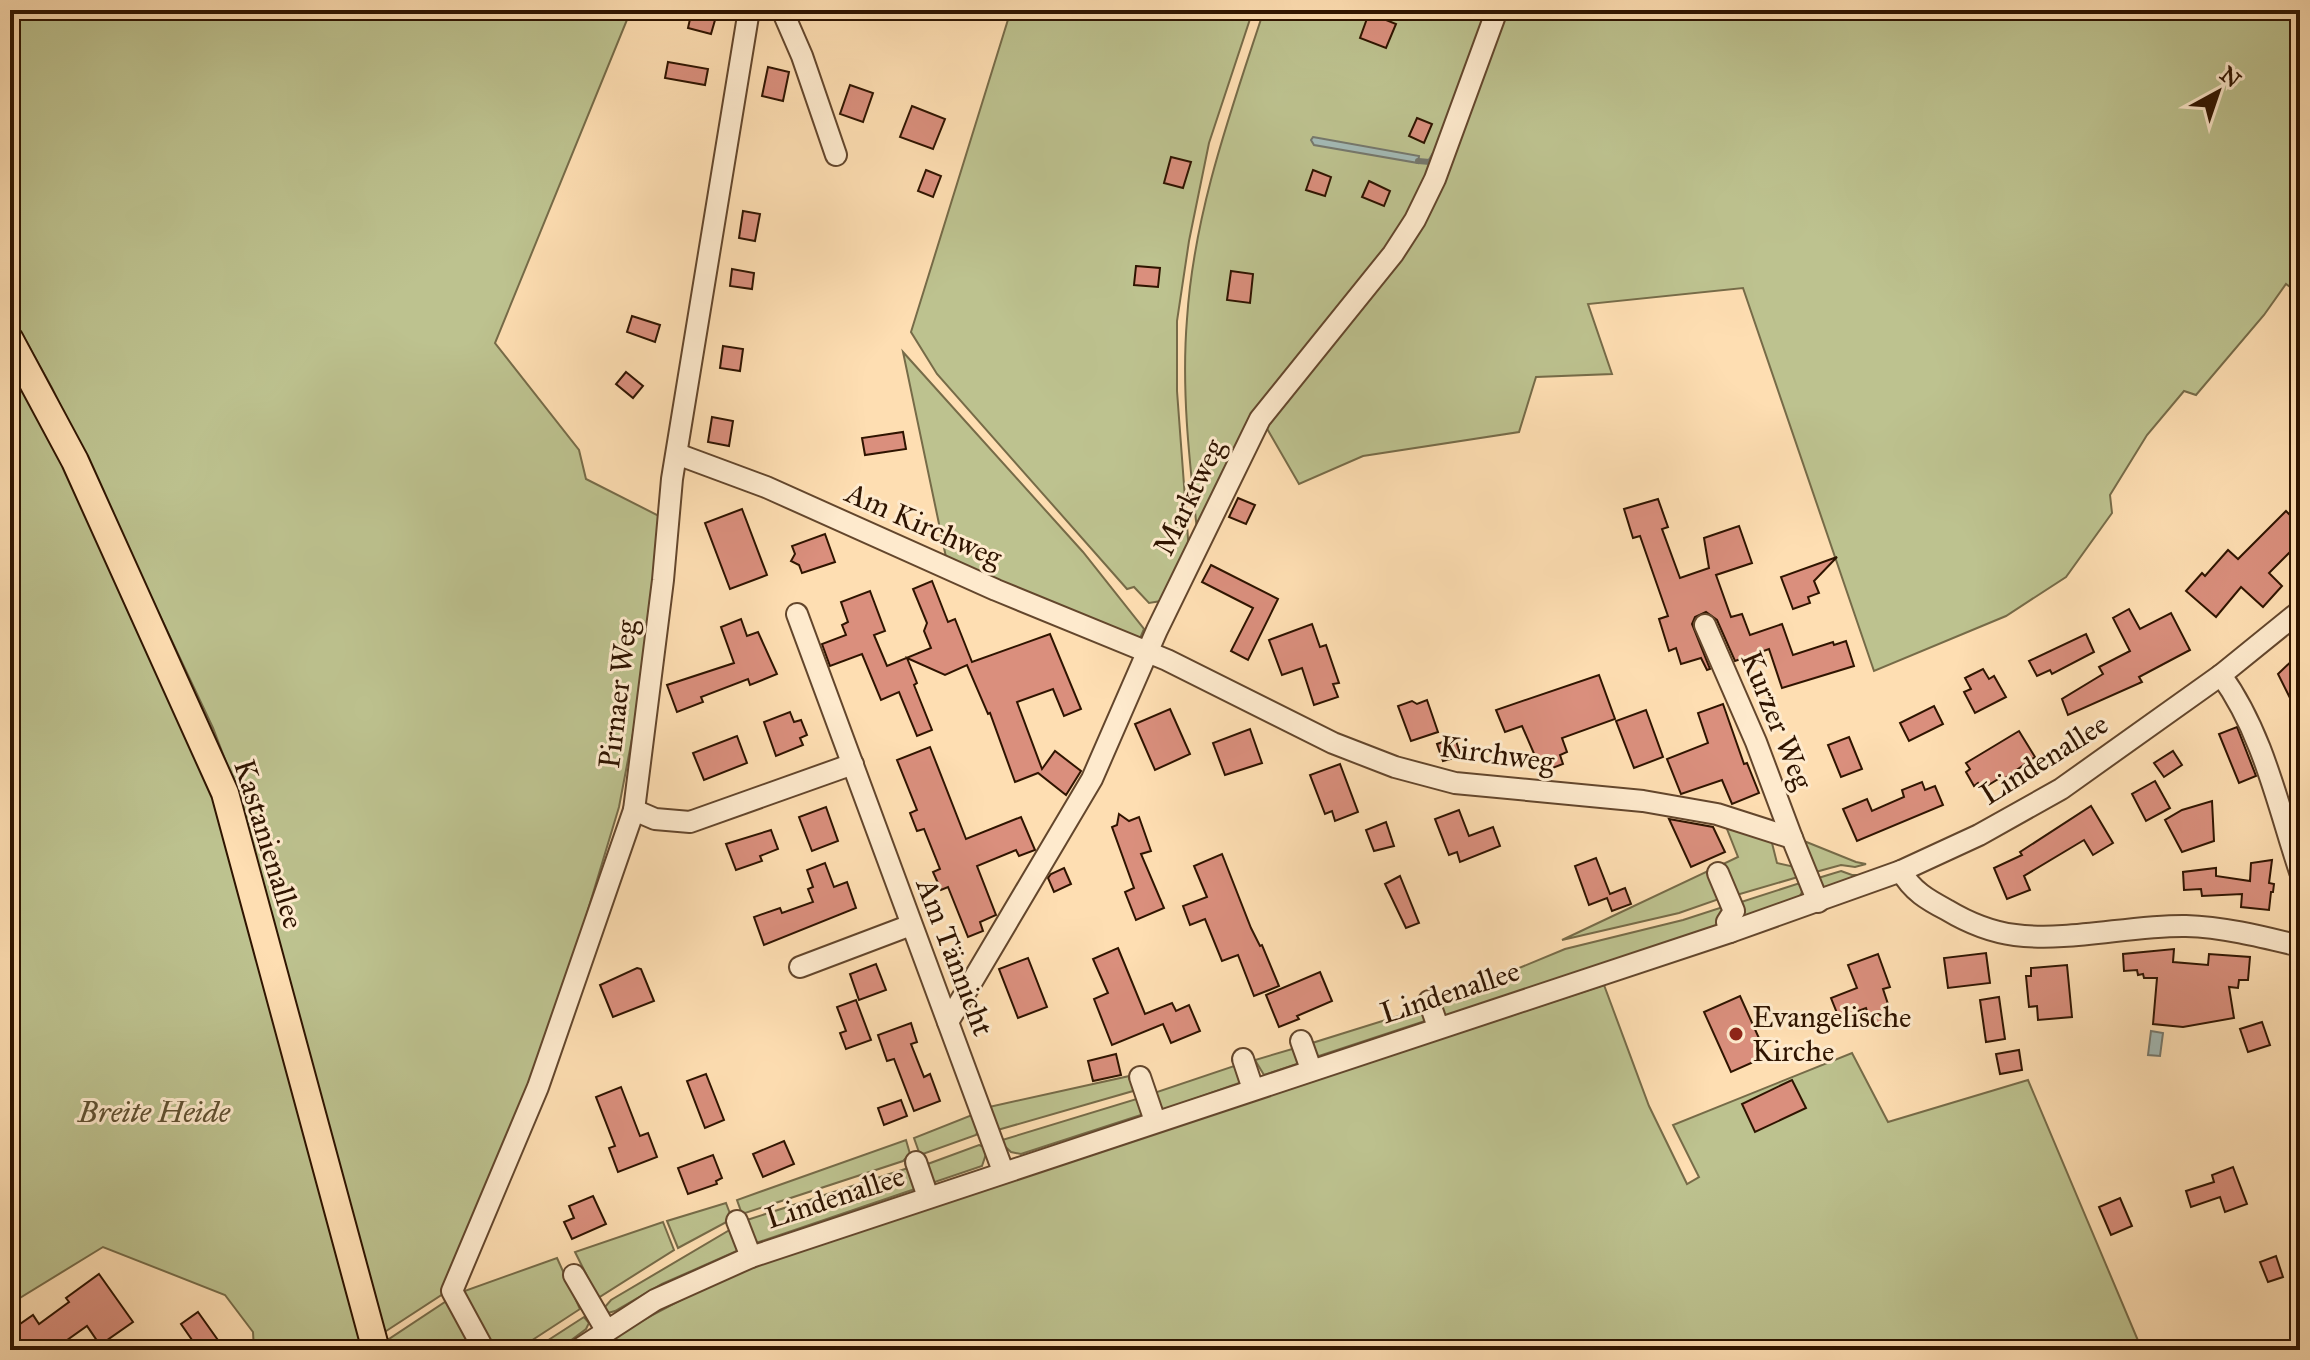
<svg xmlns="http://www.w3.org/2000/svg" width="2310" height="1360" font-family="'IM FELL Great Primer',serif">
	<rect width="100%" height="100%" fill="#fedeb2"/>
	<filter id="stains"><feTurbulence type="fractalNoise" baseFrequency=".0025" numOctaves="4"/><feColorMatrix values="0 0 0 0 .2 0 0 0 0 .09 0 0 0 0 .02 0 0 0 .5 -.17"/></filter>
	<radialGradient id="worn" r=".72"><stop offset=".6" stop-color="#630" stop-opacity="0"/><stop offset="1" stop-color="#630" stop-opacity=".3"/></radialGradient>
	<g fill="#bdc28f" stroke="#766b48" stroke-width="2">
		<polygon points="10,10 631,10 495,343 579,450 586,479 663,518 650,644 619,807 535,1086 449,1290 380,1335 277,936 237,791 213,728 86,459 52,388 10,312"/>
		<polygon points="1011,10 1253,10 1209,143 1189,241 1177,321 1177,391 1189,552 1161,601 1149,603 1134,587 1127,589 937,374 911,332"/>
		<path d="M 1264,10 L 1491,10 L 1412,216 L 1256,416 L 1198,539 C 1190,466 1181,392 1187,319 C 1194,212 1231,111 1264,10 Z"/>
		<polygon points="1503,10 2300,10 2300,294 2286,284 2264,315 2196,395 2184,391 2147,435 2110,495 2112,513 2066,577 2006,616 1874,671 1743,288 1588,304 1612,374 1536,377 1519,432 1363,456 1299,484 1265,425 1395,261"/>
		<polygon points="903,352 1083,552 1144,629 1138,643 947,562"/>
		<polygon points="10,360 60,453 214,796 364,1346 362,1350 254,1350 253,1332 225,1295 103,1247 10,1304"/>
		<polygon points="1723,819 1770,835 1777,863 1795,867 1798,877 1733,896 1719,866 1738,857"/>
		<polygon points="1799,839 1856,862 1866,864 1855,867 1841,865 1812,873"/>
		<polygon points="1710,870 1722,898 1679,913 1562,940"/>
		<polygon points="1841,871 1852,875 1865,875 1820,891 1815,879"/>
		<polygon points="1800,883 1802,892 1799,898 1736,920 1738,903"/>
		<polygon points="1726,906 1721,925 1442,1017 1435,1003 1565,949 1683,920"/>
		<path d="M 1604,985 L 1649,1106 L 1687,1184 L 1699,1177 L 1673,1125 L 1852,1053 L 1888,1122 L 2028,1080 L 2142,1350 L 594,1350 C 647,1315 702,1289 760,1263 Z"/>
		<polygon points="1424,1008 1428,1018 1425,1021 1319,1056 1313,1054 1309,1044"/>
		<polygon points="1299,1047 1303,1062 1264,1075 1255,1060"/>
		<polygon points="1240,1064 1242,1082 1163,1110 1154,1093"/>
		<polygon points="1134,1075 1140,1089 994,1131 989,1107"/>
		<polygon points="1143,1097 1144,1114 1021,1154 1011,1152 999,1141"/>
		<polygon points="972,1115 978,1131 976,1135 920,1155 914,1138"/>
		<polygon points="906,1140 910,1154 903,1161 742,1214 737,1200"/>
		<polygon points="979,1145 984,1147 986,1154 982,1166 929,1184 925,1165"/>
		<polygon points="911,1167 915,1189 753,1244 747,1220"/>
		<polygon points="726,1203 732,1219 678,1248 667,1221"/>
		<polygon points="663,1222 674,1250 598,1298 575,1252"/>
		<polygon points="733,1228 739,1250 662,1284 615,1311 608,1313 604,1308 611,1300"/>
		<polygon points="557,1258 580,1309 517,1350 491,1350 459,1293"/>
		<polygon points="451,1298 477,1350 385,1350 383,1343"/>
		<polygon points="584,1317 589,1323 586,1329 558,1350 533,1350"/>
	</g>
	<g fill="#a3bab6" stroke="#75786d" stroke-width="2">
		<polygon points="1313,137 1419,156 1418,163 1314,145 1311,140"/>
		<polygon points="2151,1031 2163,1033 2160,1056 2148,1055"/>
	</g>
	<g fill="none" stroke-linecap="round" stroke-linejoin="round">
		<polyline stroke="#75786d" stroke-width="6" points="1418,161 1430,162 1434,155"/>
	</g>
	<g fill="#da8f7d" stroke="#2f1400" stroke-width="2">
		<polygon points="692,10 717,13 711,34 688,28"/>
		<polygon points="1369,13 1396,24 1386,48 1360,38"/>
		<polygon points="668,62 708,69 705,85 665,78"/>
		<polygon points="768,67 789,72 783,101 762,96"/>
		<polygon points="850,85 873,93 863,122 840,114"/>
		<polygon points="912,106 945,119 933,149 900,137"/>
		<polygon points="1417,118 1432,124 1424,143 1409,136"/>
		<polygon points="1171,157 1191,162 1183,188 1164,183"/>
		<polygon points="926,170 941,176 933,197 918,191"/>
		<polygon points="1313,170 1331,177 1325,196 1306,190"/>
		<polygon points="1369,181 1390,191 1384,206 1362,197"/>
		<polygon points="743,211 760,214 755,241 739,238"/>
		<polygon points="1136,266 1160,268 1158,287 1134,285"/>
		<polygon points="732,269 754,273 752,289 730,286"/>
		<polygon points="1231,271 1253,274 1250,303 1227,300"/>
		<polygon points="632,316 660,325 655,342 627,332"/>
		<polygon points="723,346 743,349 740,371 720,368"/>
		<polygon points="626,372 643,386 633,398 616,384"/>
		<polygon points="712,417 733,421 729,446 708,442"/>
		<polygon points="903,432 906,449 865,455 862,438"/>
		<polygon points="1238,498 1255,505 1246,524 1229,517"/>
		<polygon points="1658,499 1668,527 1662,529 1680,578 1709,568 1704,538 1739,526 1752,563 1716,575 1731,617 1742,614 1750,635 1782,624 1793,655 1833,642 1834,645 1846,641 1854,666 1782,688 1769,649 1735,661 1717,620 1706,612 1695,617 1692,624 1710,669 1707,670 1701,658 1681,664 1676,648 1669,651 1659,619 1668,616 1640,536 1633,538 1624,509"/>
		<polygon points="742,509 767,575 730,589 705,523"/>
		<polygon points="2286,511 2300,525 2300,542 2269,573 2282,586 2263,607 2241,587 2216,617 2186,591 2202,573 2205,576 2228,550 2238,559"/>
		<polygon points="825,534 835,562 802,573 799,565 791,561 795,554 792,546"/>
		<polygon points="1837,557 1814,581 1819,593 1808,597 1810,603 1793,609 1781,577"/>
		<polygon points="1211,565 1278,599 1248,660 1231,651 1253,608 1202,582"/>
		<polygon points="932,581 948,622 955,619 972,662 1050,634 1081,709 1064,716 1053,689 1017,702 1042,769 1055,751 1081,771 1066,795 1038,773 1015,782 990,713 988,714 967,665 945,675 907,658 917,683 914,685 932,730 917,736 899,692 881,700 862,654 830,666 822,644 846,635 842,625 848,622 841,602 870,591 885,631 874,635 887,666 931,648 924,631 927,623 913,589"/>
		<polygon points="2129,609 2140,629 2171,613 2190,650 2139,677 2142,682 2068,715 2062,699 2103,674 2099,667 2130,651 2113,618"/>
		<polygon points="741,619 747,636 758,632 777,674 750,685 748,679 701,697 703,702 677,712 667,685 734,663 721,627"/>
		<polygon points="1312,624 1320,647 1326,645 1339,683 1333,684 1338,697 1314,705 1302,668 1282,675 1269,640"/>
		<polygon points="2086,634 2094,652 2052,674 2050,670 2037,676 2029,661"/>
		<polygon points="2300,653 2300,718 2278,674"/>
		<polygon points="1983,669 1989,679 1994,676 2006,697 1975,713 1964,692 1971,689 1965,678"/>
		<polygon points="1599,675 1615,719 1562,738 1567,752 1560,755 1563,764 1542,772 1522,726 1505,732 1496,710"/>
		<polygon points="1427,700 1438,732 1411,741 1398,706 1412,701 1417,704"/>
		<polygon points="1723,704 1744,764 1747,763 1759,793 1732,804 1722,780 1681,794 1667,759 1708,743 1698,713"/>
		<polygon points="1934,706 1943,724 1909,741 1900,723"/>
		<polygon points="1170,709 1190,754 1155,770 1135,724"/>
		<polygon points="1646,710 1663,757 1634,768 1616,721"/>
		<polygon points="790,712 794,722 801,720 807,735 800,738 803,745 776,756 764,722"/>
		<polygon points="2237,727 2256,776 2239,783 2219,734"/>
		<polygon points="1250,729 1262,763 1225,775 1213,743"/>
		<polygon points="2019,731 2035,757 2001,781 2000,778 1982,789 1978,783 1974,786 1966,772 1970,769 1966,763"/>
		<polygon points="737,736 747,763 704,780 693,753"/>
		<polygon points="1849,737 1862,769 1841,777 1828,745"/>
		<polygon points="1455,738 1461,756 1443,761 1437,744"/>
		<polygon points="930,747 966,839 1021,817 1035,850 1019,856 1016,850 977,866 996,915 980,922 983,931 968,937 948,887 941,890 933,872 940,869 924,829 917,831 910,813 917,810 897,760"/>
		<polygon points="2173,751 2182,765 2164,777 2154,763"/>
		<polygon points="1340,764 1358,812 1335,821 1332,811 1325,814 1310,775"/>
		<polygon points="2155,781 2170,808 2146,821 2132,794"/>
		<polygon points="1922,782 1925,790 1935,786 1943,805 1857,841 1843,809 1867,799 1872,811 1904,797 1902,790"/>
		<polygon points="2212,801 2214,841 2182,852 2165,820 2182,810"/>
		<polygon points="2091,806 2113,843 2093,855 2084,840 2024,876 2030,890 2007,899 1994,868 2022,855 2020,852"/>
		<polygon points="826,807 838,841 812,851 799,817"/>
		<polygon points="1459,810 1469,836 1493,827 1500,846 1460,862 1457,852 1449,855 1435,819"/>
		<polygon points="1119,814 1129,821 1139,817 1151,851 1141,854 1164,908 1136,920 1125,892 1134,888 1112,827 1117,825"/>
		<polygon points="1669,819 1713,827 1725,852 1691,867"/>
		<polygon points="1386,822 1394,846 1374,851 1366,830"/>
		<polygon points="771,830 778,849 760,856 762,861 736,870 726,844"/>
		<polygon points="1222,854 1251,928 1260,946 1262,945 1279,986 1254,996 1238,955 1222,961 1205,919 1190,925 1183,906 1207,897 1194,866"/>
		<polygon points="1596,858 1610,894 1625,888 1631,904 1612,911 1607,898 1589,905 1575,866"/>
		<polygon points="2272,860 2269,883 2274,884 2273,892 2271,892 2269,910 2241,907 2242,894 2202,896 2201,889 2184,890 2183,872 2216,868 2216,876 2250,881 2251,863"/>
		<polygon points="825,863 834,887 847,882 856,908 764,945 754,917 780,908 782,913 813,902 808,889 813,887 807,870"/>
		<polygon points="1064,868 1071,884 1054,892 1048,878 1051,874"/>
		<polygon points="1400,876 1419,923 1406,928 1385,884"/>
		<polygon points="1118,948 1145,1014 1172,1003 1176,1011 1189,1005 1200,1031 1171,1043 1163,1024 1112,1045 1094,999 1108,993 1093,959"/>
		<polygon points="2174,949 2173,962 2208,965 2209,954 2250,957 2248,980 2239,980 2238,988 2229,987 2234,1018 2183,1027 2153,1024 2157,978 2144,978 2143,974 2138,975 2137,970 2124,971 2123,954"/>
		<polygon points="1986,953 1990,983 1948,988 1944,958"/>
		<polygon points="1878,954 1890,987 1883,989 1893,1019 1872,1026 1866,1008 1839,1018 1831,998 1857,988 1848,965"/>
		<polygon points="1028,958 1047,1007 1018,1018 999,969"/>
		<polygon points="876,964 886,990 859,1000 850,974"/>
		<polygon points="2067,965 2072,1017 2038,1020 2037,1006 2029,1007 2026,976 2031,976 2031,968"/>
		<polygon points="637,968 641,969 654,1001 613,1017 600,985"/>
		<polygon points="1320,972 1332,1001 1297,1016 1299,1019 1279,1027 1266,995"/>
		<polygon points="1740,996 1767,1056 1731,1072 1704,1012"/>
		<polygon points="1999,997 2005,1039 1986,1042 1980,1000"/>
		<polygon points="856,1000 871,1040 846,1049 840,1033 846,1031 837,1007"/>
		<polygon points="2262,1022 2270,1045 2248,1052 2240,1029"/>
		<polygon points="911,1023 917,1042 911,1044 924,1077 930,1074 940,1101 914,1111 894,1059 887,1061 878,1035"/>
		<polygon points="2019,1050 2022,1070 2000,1074 1996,1054"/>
		<polygon points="1116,1054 1121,1075 1093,1081 1088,1061"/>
		<polygon points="706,1074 724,1120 705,1128 687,1081"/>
		<polygon points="1792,1080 1806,1108 1755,1132 1742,1104"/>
		<polygon points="621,1087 640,1136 648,1133 657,1157 618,1172 609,1148 615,1146 596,1097"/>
		<polygon points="901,1100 907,1116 884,1125 878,1108"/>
		<polygon points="784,1141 794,1164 763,1177 753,1154"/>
		<polygon points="713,1155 722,1178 716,1181 717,1184 688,1194 678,1168"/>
		<polygon points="2233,1167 2247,1204 2225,1212 2220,1197 2191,1207 2186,1191 2214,1182 2212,1175"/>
		<polygon points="593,1196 606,1224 572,1239 564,1222 574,1218 569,1206"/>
		<polygon points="2120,1198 2132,1226 2111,1235 2099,1207"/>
		<polygon points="2276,1256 2283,1277 2268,1282 2260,1262"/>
		<polygon points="99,1274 133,1322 100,1345 87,1326 53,1350 10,1350 10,1331 33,1315 39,1324 69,1302 66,1298"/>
		<polygon points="198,1312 225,1350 199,1350 181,1324"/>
	</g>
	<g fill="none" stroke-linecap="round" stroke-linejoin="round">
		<defs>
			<g id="minor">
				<polyline points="782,10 802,56 836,155"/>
				<polyline points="677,454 766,487 996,590 1167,660 1333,743 1395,767 1455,783 1643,801 1717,814 1792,838 1818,902"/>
				<polyline points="797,614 1003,1171"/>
				<polyline points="1705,625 1756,742 1792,838"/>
				<path d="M 2221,675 C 2263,733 2278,806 2300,872"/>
				<polyline points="634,810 655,819 690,822 853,764"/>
				<path d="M 1901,871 C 1912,891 1928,900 1947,910 C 1967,922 1991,932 2015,935 C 2069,942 2131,925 2186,926 C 2224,927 2263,937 2300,946"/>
				<polyline points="1718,873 1734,911 1727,922 1730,932"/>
				<polyline points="800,967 911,925"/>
				<polyline points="1429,1001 1438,1027"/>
				<polyline points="948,1022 1092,779 1157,630 1260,419 1393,254 1415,220 1435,179 1497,10"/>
				<polyline points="1301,1041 1311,1069"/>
				<polyline points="1243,1059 1253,1089"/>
				<polyline points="1140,1077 1155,1121"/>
				<polyline points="916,1162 928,1197"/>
				<polyline points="737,1221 751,1257"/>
				<polyline points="574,1275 606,1330"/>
				<polyline points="484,1350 452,1291 538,1087 634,810 663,580 672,479 749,10"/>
				<polyline points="578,1350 655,1300 751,1257 1730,932 1901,871 1979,835 2061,789 2221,675 2300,611"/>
			</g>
			<polyline id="major" points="10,340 75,461 225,793 376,1350"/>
		</defs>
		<use href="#minor" stroke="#63462c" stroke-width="24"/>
		<use href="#major" stroke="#2f1400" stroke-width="30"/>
		<use href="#minor" stroke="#feeacd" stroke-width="20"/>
		<use href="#major" stroke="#fedeb2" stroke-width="26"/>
	</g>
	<circle fill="#8f2418" stroke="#feeacd" stroke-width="3" cx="1736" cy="1034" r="8"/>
	<g text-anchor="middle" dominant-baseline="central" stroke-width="6" stroke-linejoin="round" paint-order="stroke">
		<g font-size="30" fill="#2f1400" stroke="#feeacd">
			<text transform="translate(1189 497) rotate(-64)">Marktweg</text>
			<text transform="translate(924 525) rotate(24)">Am Kirchweg</text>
			<text transform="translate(618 694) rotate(-83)">Pirnaer Weg</text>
			<text transform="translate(1777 720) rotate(68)">Kurzer Weg</text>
			<text transform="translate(1497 754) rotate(8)">Kirchweg</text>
			<text transform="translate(2044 759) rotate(-32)">Lindenallee</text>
			<text transform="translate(269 844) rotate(73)">Kastanienallee</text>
			<text transform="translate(955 957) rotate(69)">Am Tännicht</text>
			<text transform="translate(1450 992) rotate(-18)">Lindenallee</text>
			<text transform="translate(835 1197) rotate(-18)">Lindenallee</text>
		</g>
		<g font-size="30" fill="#2f1400" stroke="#feeacd" text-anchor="start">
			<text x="1752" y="1017">Evangelische<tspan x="1752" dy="34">Kirche</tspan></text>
		</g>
		<g font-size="30" font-style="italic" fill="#615132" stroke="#feeacd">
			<text x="154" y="1112">Breite Heide</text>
		</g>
	</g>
	<rect width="2310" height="1360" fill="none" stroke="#fedeb2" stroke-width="40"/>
	<rect x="12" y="12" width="2286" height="1336" fill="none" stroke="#2f1400" stroke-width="4"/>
	<rect x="20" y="20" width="2270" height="1320" fill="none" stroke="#2f1400" stroke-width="2"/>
	<g transform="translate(2218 92) rotate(40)" stroke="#feeacd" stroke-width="6" paint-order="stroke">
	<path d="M0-6L14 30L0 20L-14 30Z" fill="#2f1400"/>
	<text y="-12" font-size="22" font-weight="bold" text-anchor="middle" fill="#2f1400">N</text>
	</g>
	<rect width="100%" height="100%" filter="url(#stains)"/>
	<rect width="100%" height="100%" fill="url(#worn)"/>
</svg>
